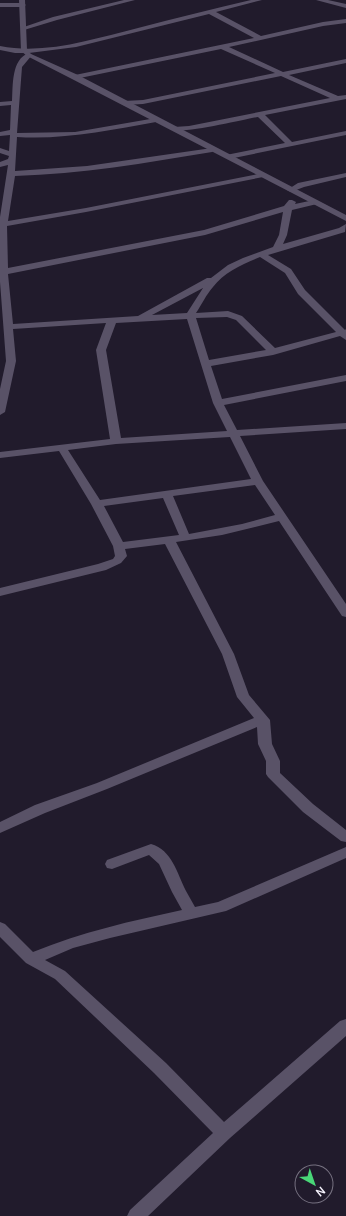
<svg xmlns="http://www.w3.org/2000/svg" width="346" height="1216" font-family="Manrope,sans-serif">
	<rect width="100%" height="100%" fill="#211b2c"/>
	<g fill="none" stroke-linecap="round" stroke-linejoin="round">
		<g fill="#595267" fill-rule="evenodd">
			<polygon points="124,0 135,0 57,20 24,30 21,28 53,17"/>
			<path d="M 251,0 L 262,0 L 216,12 L 261,36 L 323,22 L 346,19 L 346,23 L 323,26 L 229,47 L 283,72 L 346,59 L 346,63 L 289,75 L 338,96 L 346,95 L 346,99 L 265,115 L 292,142 L 346,131 L 346,135 L 229,159 L 225,157 L 226,155 L 285,143 L 258,117 C 245,119 178,136 170,129 L 174,127 L 189,126 L 330,98 L 281,76 L 143,104 L 124,105 L 120,103 L 124,101 L 143,100 L 275,73 L 221,49 L 75,79 L 71,77 L 75,75 L 254,38 L 209,14 L 76,47 L 29,53 L 32,55 L 22,67 L 17,133 L 75,132 L 156,118 L 160,120 L 156,122 C 110,130 64,140 17,137 L 15,171 L 87,166 L 212,148 L 216,150 L 212,152 C 146,163 81,174 15,176 L 8,221 L 86,208 L 263,173 L 267,175 L 263,177 L 86,212 L 7,226 L 8,268 L 204,230 L 284,206 L 289,200 L 292,200 L 296,202 L 295,204 L 314,200 L 318,202 L 317,204 L 292,210 L 287,235 L 283,244 L 339,228 L 346,224 L 345,232 L 268,255 L 291,269 L 305,290 L 345,330 L 346,329 L 346,340 L 340,336 L 273,355 L 211,366 L 222,399 L 346,375 L 346,381 L 224,405 L 237,430 L 346,423 L 346,429 L 240,436 L 263,481 L 346,604 L 346,617 L 342,616 L 279,521 L 222,535 L 176,542 L 234,654 L 249,695 L 270,720 L 272,744 L 280,761 L 280,773 L 313,804 L 346,830 L 346,842 L 341,841 L 303,812 L 268,777 L 266,774 L 266,761 L 258,744 L 257,727 L 107,789 L 45,813 L 0,833 L 0,822 L 35,805 L 97,783 L 254,718 L 237,697 L 222,654 L 165,544 L 125,549 L 127,556 L 121,563 L 106,570 L 0,596 L 0,588 L 98,564 L 113,559 L 115,556 L 113,546 L 91,504 L 59,451 L 0,458 L 0,452 L 110,439 L 96,350 L 106,323 L 13,329 L 16,361 L 5,412 L 0,415 L 0,389 L 6,361 L 0,282 L 0,217 L 8,165 L 0,167 L 0,162 L 8,159 L 9,156 L 0,153 L 0,148 L 9,151 L 10,135 L 0,136 L 0,132 L 10,130 L 11,105 L 0,106 L 0,102 L 12,101 C 13,86 11,59 29,53 L 15,53 L 0,50 L 0,46 C 46,55 93,39 138,28 C 175,18 213,9 251,0 ZM 283,212 L 279,235 L 273,247 L 243,258 L 228,265 L 211,278 L 207,278 L 138,316 L 13,324 L 8,274 L 205,235 ZM 260,257 L 285,273 L 298,294 L 336,332 L 275,348 L 242,316 L 228,311 L 196,313 C 202,304 206,295 213,287 C 224,272 243,264 260,257 ZM 203,288 L 187,313 L 152,315 ZM 227,317 L 236,320 L 266,350 L 209,360 L 196,318 ZM 187,319 L 213,403 L 227,431 L 121,438 L 106,350 L 116,323 ZM 230,437 L 251,479 L 100,500 L 68,450 L 116,444 ZM 255,485 L 275,515 L 242,524 L 189,534 L 173,496 ZM 163,498 L 179,535 L 123,542 L 104,506 Z"/>
			<polygon points="316,0 328,0 346,4 346,8"/>
			<polygon points="0,3 23,3 26,5 23,7 0,7"/>
			<polygon points="346,173 346,177 304,187 291,192 287,190 298,183"/>
			<path d="M 151,844 C 172,850 177,873 186,891 C 189,896 192,902 195,907 L 218,902 L 346,847 L 346,858 L 226,911 L 110,938 L 73,948 L 45,960 L 65,971 L 166,1063 L 224,1122 L 340,1021 L 346,1019 L 346,1036 L 230,1138 L 148,1216 L 127,1216 L 130,1210 L 213,1133 L 154,1073 L 55,979 L 26,963 L 0,937 L 0,922 L 5,924 L 33,952 C 82,932 131,921 182,910 L 172,892 L 159,864 L 149,855 L 112,869 L 107,868 L 105,864 L 107,860 Z"/>
		</g>
		<polygon fill="#595267" fill-rule="evenodd" points="19,0 25,0 27,50 31,54 78,75 346,215 346,221 72,79 27,56 21,51"/>
	</g>
	<g transform="translate(314 1184) rotate(140)"><circle r="19" fill="#211b2c" stroke="#767180"/>
	<path d="M0-3L7 15L0 10L-7 15Z" fill="#49d778"/>
	<text y="-6" font-size="11" font-weight="bold" text-anchor="middle" fill="#f6f3fd">N</text>
	</g>
</svg>
